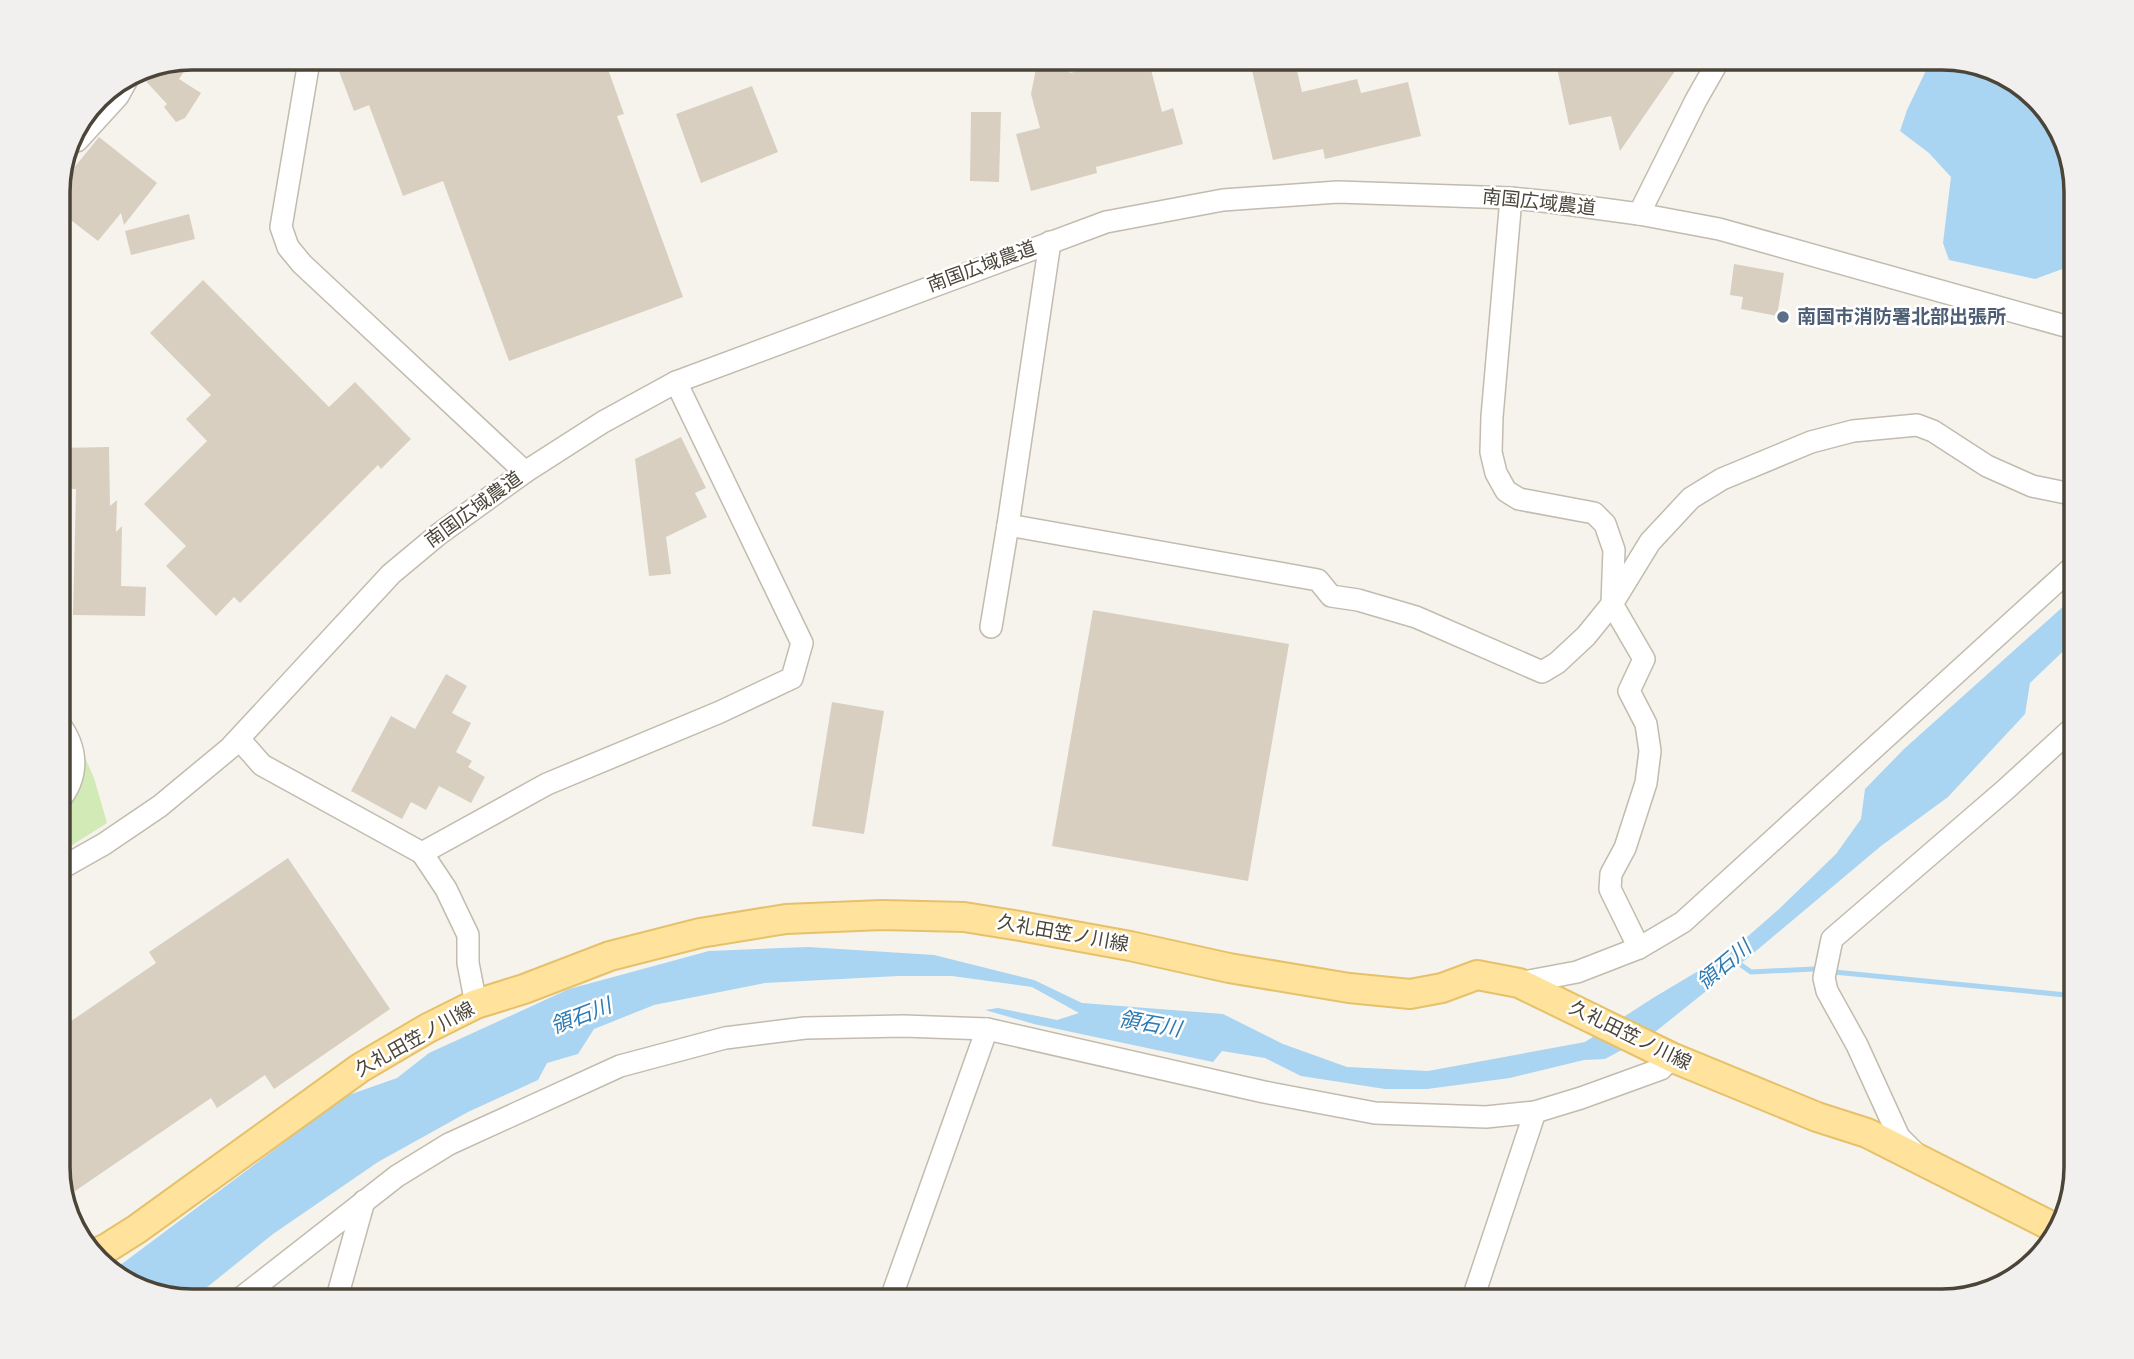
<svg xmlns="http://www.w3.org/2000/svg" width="2134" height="1359" font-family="'Source Sans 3','Noto Sans JP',sans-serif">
	<rect width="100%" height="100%" fill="#f6f3ec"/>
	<polygon fill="#d2eab5" points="58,724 76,737 94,778 107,823 58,854"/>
	<g fill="#a9d4f2">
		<polygon points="1932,58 1942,58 2016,80 2058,125 2076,191 2076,264 2035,279 1949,260 1943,243 1951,177 1929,153 1900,131 1907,110"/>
		<polygon points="2076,595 2076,639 2030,683 2025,714 1948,797 1881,846 1750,956 1655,1032 1605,1059 1584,1060 1510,1078 1427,1089 1385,1089 1301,1076 1265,1058 1222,1051 1213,1062 1034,1024 985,1010 998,1008 1057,1020 1079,1013 1032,987 952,976 898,976 765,983 654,1005 594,1029 578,1054 547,1063 538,1080 468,1112 378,1162 273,1234 190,1301 118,1279 111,1272 346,1096 397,1078 429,1053 569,989 709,951 808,947 934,955 1034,980 1082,1003 1223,1014 1283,1044 1347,1067 1428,1071 1585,1042 1653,998 1730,952 1779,909 1836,854 1861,819 1865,789 1904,749"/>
	</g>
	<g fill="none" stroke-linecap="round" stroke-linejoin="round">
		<g stroke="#a9d4f2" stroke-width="5">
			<polyline points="1734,960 1751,972 1814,969"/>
			<polyline points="1834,972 2076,996"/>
		</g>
	</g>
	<g fill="#d8cfc1">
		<polygon points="193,58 179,79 201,93 185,118 176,122 164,107 167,104 142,77 141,71 143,67"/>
		<polygon points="334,58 604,58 624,114 617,116 683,297 509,361 443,181 403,196 369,105 354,111"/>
		<polygon points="1038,58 1067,58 1070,73 1128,58 1148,58 1162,112 1173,108 1183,144 1096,167 1097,173 1031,191 1016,134 1040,128 1031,94"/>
		<polygon points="1249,58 1294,58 1302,92 1357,79 1361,93 1408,82 1421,136 1325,159 1323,149 1273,160"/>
		<polygon points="1555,58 1684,58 1620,151 1611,116 1569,125"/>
		<polygon points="752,86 778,152 701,183 676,114"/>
		<polygon points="971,112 1001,112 999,182 970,181"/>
		<polygon points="99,137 157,183 124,225 121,213 98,241 67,217 58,228 58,184 67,164 73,169"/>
		<polygon points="189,214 195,239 131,255 125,231"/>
		<polygon points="1734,264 1784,273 1777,316 1741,309 1743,297 1730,295"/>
		<polygon points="203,280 329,407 355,382 411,439 381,469 378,465 240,603 234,597 216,616 166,566 186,546 144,504 207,441 186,419 211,395 150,333"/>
		<polygon points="681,437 706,488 695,493 707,517 666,537 671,574 649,576 635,459"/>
		<polygon points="109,447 110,506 117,500 116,532 122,526 121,586 146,587 145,616 73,615 76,489 58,489 58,448"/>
		<polygon points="1093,610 1289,644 1248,881 1052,846"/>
		<polygon points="446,674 467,686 452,713 471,723 456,752 472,761 468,767 485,777 471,803 439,786 426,810 411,802 402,819 351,791 391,716 415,729"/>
		<polygon points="832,702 884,711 864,834 812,826"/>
		<polygon points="288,858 390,1009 274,1089 265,1075 217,1108 211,1098 65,1198 58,1175 58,1030 156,963 149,952"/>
	</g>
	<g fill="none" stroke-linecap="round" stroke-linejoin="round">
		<defs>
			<g id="minor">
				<polyline points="300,58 308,67 281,227 288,247 302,264 525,472"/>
				<polyline points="77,141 118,96 129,76"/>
				<polyline points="1511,198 1492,417 1491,452 1496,473 1506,491 1519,499 1594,513 1605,524 1614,550 1612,604 1644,659 1629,691 1646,724 1650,751 1646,783 1625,848 1611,874 1610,889 1639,948"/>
				<polyline points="1639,214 1696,100 1720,58"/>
				<polyline points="1008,525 1318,580 1331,596 1358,600 1416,617 1542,672 1557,663 1586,636 1612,604 1650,542 1691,498 1722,479 1811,442 1853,431 1917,425 1933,431 1987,466 2032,486 2076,495"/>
				<polyline points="991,627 1008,525 1050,242"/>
				<path d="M 58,722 C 78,748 80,776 58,802"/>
				<polyline points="239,739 262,765 422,853"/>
				<polyline points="58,870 104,844 160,806 230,748 391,574 439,534 525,472 603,422 676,382 1106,222 1223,200 1338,192 1511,198 1551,202 1639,214 1719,229 2076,329"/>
				<polyline points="1519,983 1577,972 1639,948 1683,922 2076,564"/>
				<polyline points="476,1004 468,963 468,935 446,889 422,853 547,784 720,712 792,678 802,643 676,382"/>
				<polyline points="1916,1154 1899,1137 1857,1045 1827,991 1824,978 1832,939 2005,790 2076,725"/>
				<polyline points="237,1301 397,1176 449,1144 620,1066 725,1038 805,1028 903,1026 987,1029 1264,1092 1375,1113 1486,1117 1535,1112 1581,1098 1661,1069 1671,1057"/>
				<polyline points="336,1301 364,1201"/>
				<polyline points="890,1301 987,1029"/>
				<polyline points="1472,1301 1535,1112"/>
			</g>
			<polyline id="major" points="94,1254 107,1248 137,1229 360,1068 428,1028 476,1004 524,989 610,956 700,933 786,919 882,915 964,917 1020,926 1130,946 1229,968 1349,988 1410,994 1442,988 1477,975 1519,983 1671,1057 1817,1117 1867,1133 2057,1229"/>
		</defs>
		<use href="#minor" stroke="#c2bbae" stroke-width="24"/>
		<use href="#major" stroke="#e6c16a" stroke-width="32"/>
		<use href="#minor" stroke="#fff" stroke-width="21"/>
		<use href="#major" stroke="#ffe39c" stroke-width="28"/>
	</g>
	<circle fill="#5c6f8a" stroke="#fff" stroke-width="2.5" cx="1783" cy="317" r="7"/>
	<g text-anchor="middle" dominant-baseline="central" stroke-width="5" stroke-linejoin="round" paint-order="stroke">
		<g font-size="19" fill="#4b4439" stroke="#fff">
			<text transform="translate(1539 203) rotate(6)">南国広域農道</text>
			<text transform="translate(982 267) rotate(-20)">南国広域農道</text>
			<text transform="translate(474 510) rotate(-36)">南国広域農道</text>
			<text transform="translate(1063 934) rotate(10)">久礼田笠ノ川線</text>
			<text transform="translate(1630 1036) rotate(26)">久礼田笠ノ川線</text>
			<text transform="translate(415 1040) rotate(-29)">久礼田笠ノ川線</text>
		</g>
		<g font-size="19" font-weight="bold" fill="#4e5e75" stroke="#fff" text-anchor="start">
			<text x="1797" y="317">南国市消防署北部出張所</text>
		</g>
		<g font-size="21" font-style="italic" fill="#2e7ab2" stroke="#fff">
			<text transform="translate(1724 965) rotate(-40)">領石川</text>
			<text transform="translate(581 1016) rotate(-21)">領石川</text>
			<text transform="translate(1150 1024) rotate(10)">領石川</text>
		</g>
	</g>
	<path d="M0 0H2134V1359H0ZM192 70H1942A122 122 0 0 1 2064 192V1167A122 122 0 0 1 1942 1289H192A122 122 0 0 1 70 1167V192A122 122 0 0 1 192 70Z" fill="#f1f0ef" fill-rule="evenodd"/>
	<path fill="none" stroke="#4b4439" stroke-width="3.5" d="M192 70H1942A122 122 0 0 1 2064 192V1167A122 122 0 0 1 1942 1289H192A122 122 0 0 1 70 1167V192A122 122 0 0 1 192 70Z"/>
</svg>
